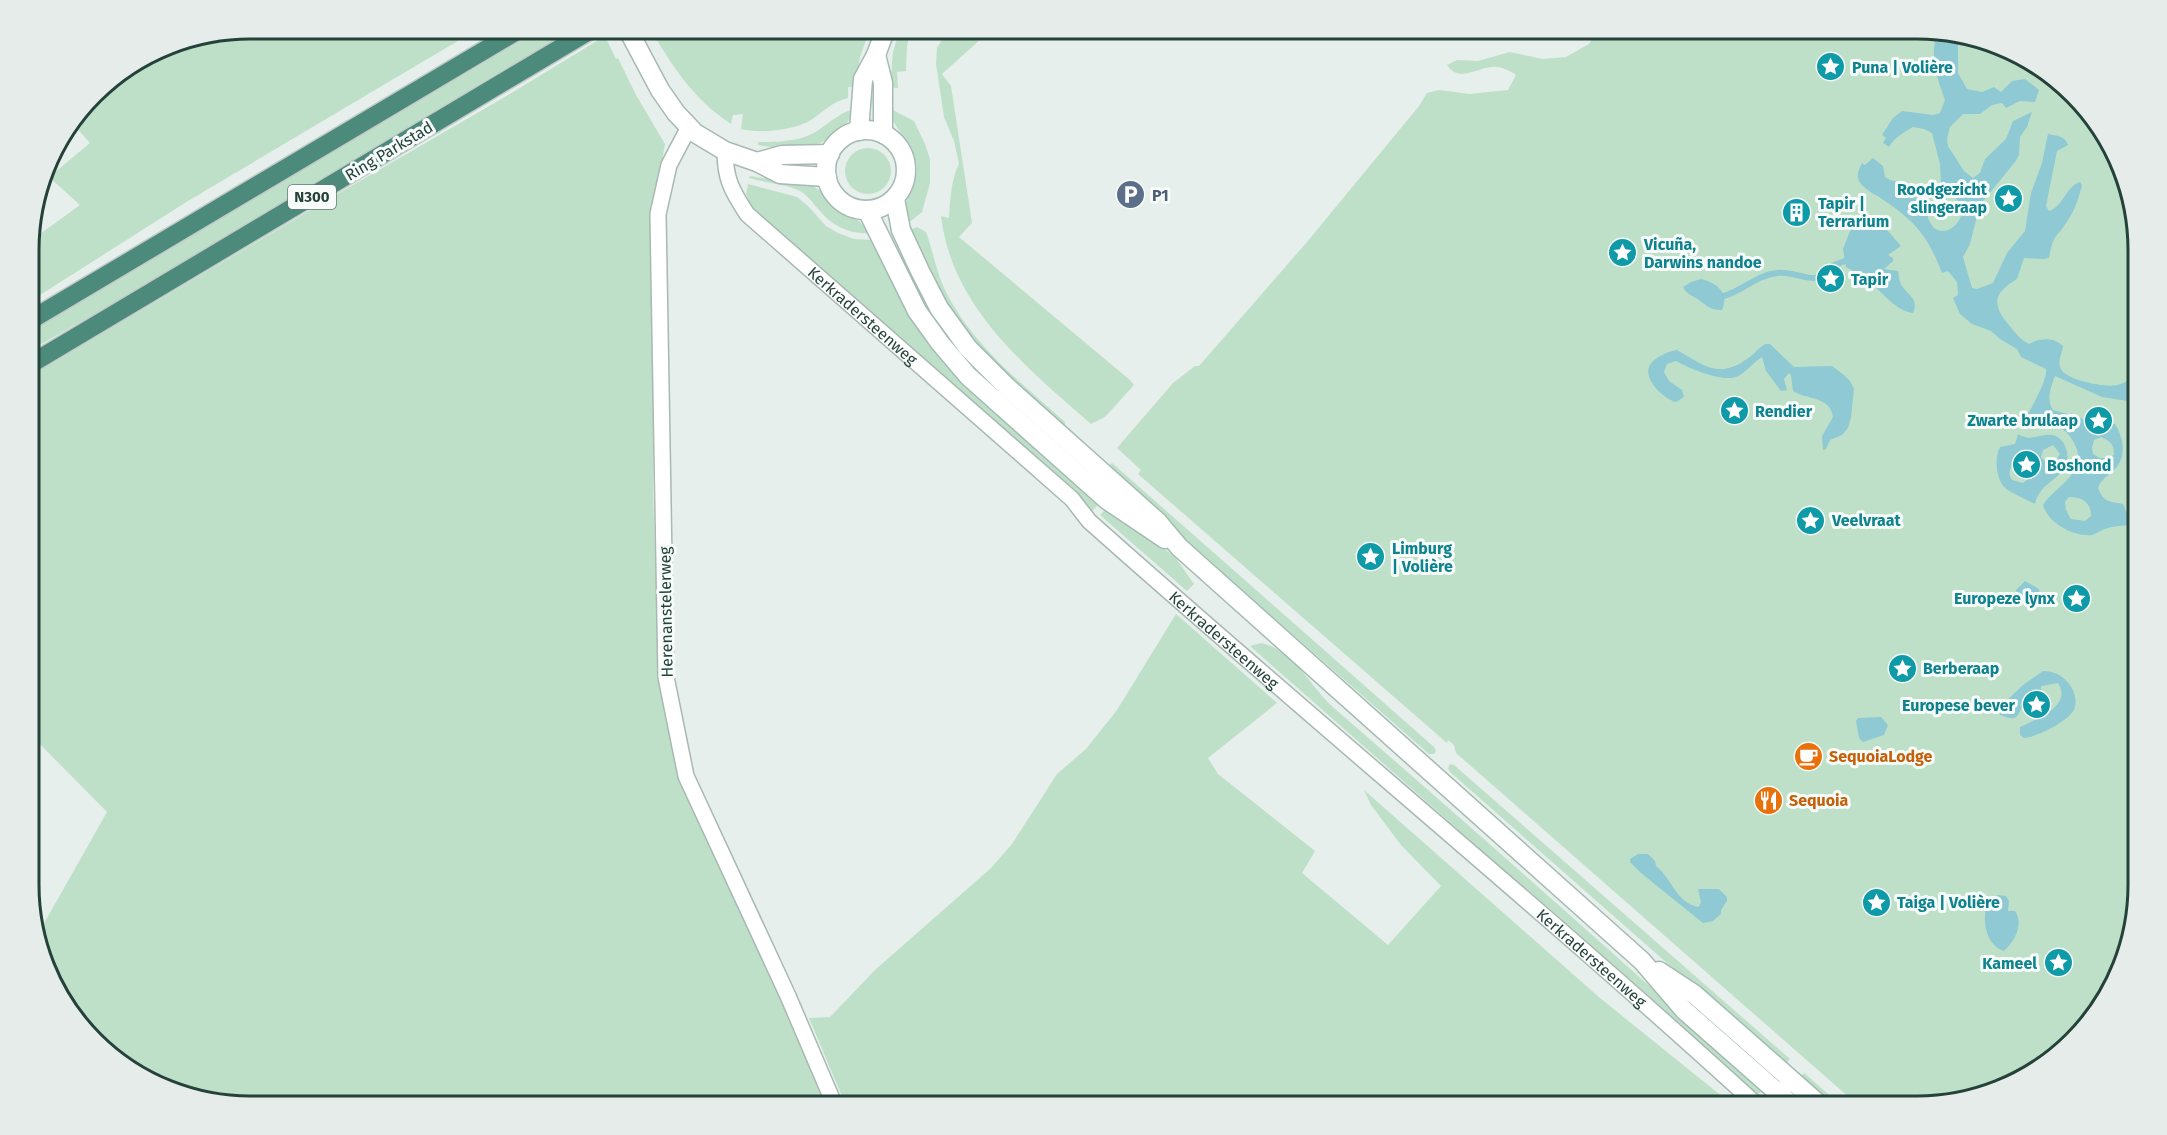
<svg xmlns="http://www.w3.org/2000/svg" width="2167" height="1135" font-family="'Fira Sans',sans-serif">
	<rect width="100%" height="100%" fill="#e6efeb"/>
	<g fill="#bfe0c8">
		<path d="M 949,28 L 992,29 L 942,74 L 951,86 L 972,223 L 959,237 L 1130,380 L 1134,385 L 1105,417 L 1091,424 C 1026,367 952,308 941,216 L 949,218 C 950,201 951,179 959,164 L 954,141 L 944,117 L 936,64 L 937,48 Z"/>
		<path d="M 1599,28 L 1917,28 L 2015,52 L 2101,127 L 2137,222 L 2138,885 L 2115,983 L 2083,1031 L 2040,1069 L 1988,1095 L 1931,1106 L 1859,1106 L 1456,753 L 1454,745 L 1448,740 L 1447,743 L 1138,474 L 1141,470 L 1117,448 L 1173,383 L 1195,366 L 1199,366 L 1206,358 L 1307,242 L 1419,106 L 1427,93 L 1439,90 L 1470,94 L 1508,90 L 1516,75 C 1510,71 1500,66 1492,67 C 1476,68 1459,83 1447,65 L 1457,60 L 1478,61 L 1510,52 L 1543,59 L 1566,57 L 1589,44 Z"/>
		<polygon points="250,29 478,29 188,201 29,302 29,242 80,205 49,177 90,143 73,124 104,84 166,45"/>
		<polygon points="541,29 573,29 107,307 29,351 29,331"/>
		<path d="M 653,29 L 870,29 L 860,57 L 855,87 L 848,87 L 848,98 C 832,102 824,111 811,120 C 796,130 759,134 741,129 L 743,114 L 733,115 L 731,124 C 696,101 676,72 655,37 L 657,35 Z"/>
		<polygon points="900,29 911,29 907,46 906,71 897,72 898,88 890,87 893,52"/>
		<polygon points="605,36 616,59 618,58 636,95 665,144 659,178 654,231 653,495 658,630 671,727 831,1106 250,1106 152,1083 66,1008 38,934 107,812 30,734 29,377 334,196 503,98"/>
		<path d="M 889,108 L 914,121 L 925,144 L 930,159 L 930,183 L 922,212 L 907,224 C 906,217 905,211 906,204 C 910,189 919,180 916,163 C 913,142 893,130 889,108 Z"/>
		<path d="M 853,109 C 851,119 846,125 838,132 C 814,152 788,150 758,145 L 758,142 C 779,142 802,142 820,129 C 831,121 839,114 853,109 Z"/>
		<circle cx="868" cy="171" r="23"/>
		<path d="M 750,176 L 813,186 L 823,193 L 836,207 L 859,221 L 870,233 C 851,235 832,226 820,211 C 813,204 809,196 800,191 C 786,184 765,183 749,178 Z"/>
		<polygon points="748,184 797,197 808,206 826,226 838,233 854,239 874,240 910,312 1101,501 1090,514 915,353 752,208 746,194"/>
		<path d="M 917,227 L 926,232 C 932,248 935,265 941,281 C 966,340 1019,381 1065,422 L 1065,425 L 1063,425 L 987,360 L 945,305 L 910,230 Z"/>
		<polygon points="1112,463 1434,747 1436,751 1434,754 1429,754 1118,481 1110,464"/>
		<polygon points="1108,507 1175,557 1194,584 1187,591 1100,515"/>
		<polygon points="1176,614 1277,703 1208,758 1218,774 1315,851 1302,873 1388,945 1441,886 1401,845 1371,805 1364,790 1600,998 1734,1106 1233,1106 1230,1102 1223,1106 846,1106 809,1018 830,1017 875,970 991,868 1012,844 1057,774 1086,749 1117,710"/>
		<path d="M 1261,643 C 1295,650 1310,687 1334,708 C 1478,833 1621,960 1763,1088 L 1760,1093 L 1752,1094 L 1503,869 L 1250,646 Z"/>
		<polygon points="1450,764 1454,765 1790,1059 1784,1066 1450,772 1448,768"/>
		<polygon points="1804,1073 1842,1106 1830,1106 1799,1079"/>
	</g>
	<g fill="#8ec9d4" fill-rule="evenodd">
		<path d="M 1941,34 L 1958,38 L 1958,73 L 1967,89 L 1982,92 L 1994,87 L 2001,92 L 2012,81 L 2025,79 L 2039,90 L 2035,102 L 2020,101 L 2006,108 L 2002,103 L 1992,105 L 1980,114 L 1963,114 L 1950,127 L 1947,139 L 1948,146 L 1964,171 L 1973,178 L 1980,173 L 1985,159 L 2006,139 L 2013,121 L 2032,112 L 2027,127 L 2020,137 L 2019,155 L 2015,162 L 1984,200 L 1978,212 L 1970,244 L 1963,257 L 1972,288 L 1977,289 L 1993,283 L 2007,253 L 2025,231 L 2031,193 L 2042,163 L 2048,134 C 2056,136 2065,135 2068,145 L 2057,151 L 2046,206 L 2049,211 C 2064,206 2065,187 2080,182 L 2082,185 C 2079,197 2075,210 2068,220 C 2056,240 2054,231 2049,258 L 2043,259 L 2024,258 L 2017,279 C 1994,293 1991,303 2008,324 C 2015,332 2020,340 2029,344 C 2041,338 2053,337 2063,346 C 2062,355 2057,360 2061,369 C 2066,380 2106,388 2117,385 C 2125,383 2131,379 2137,373 L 2137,400 L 2134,402 L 2102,397 L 2055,376 C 2051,386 2046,400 2053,410 L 2075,416 L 2096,424 L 2115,424 C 2124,438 2127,458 2114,470 C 2108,476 2101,479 2098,488 C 2104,503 2109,501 2123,504 L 2129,518 L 2128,525 C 2121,526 2112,526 2105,529 C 2101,530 2096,534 2092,535 C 2073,537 2048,523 2043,505 C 2056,485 2090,472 2074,443 C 2069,433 2063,428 2053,426 C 2041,424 2032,432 2021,425 C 2028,414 2048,381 2046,369 L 2021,357 L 2017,349 L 2000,339 L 1991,331 L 1972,324 L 1960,314 L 1953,298 L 1958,295 L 1957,282 L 1948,271 L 1942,273 C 1928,237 1917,223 1885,201 C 1877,195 1864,190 1859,181 C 1856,175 1859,169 1862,163 L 1865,165 L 1873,158 L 1883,166 L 1885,177 L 1890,180 L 1899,182 L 1920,201 L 1925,203 C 1927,210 1927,217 1930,222 C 1940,243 1968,223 1960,205 C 1956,195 1947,191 1941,183 L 1940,164 L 1932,133 L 1924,129 L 1913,127 C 1904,132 1894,138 1889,147 L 1883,143 L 1886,138 L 1882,135 L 1893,118 L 1902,111 L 1933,115 L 1940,113 L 1945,100 C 1938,81 1931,62 1935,41 L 1938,42 ZM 2101,437 C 2110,441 2114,444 2114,454 L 2111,458 L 2100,458 L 2093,454 L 2092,448 L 2094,440 ZM 2069,497 C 2082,497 2091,502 2091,516 L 2085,521 L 2071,519 L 2066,510 L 2065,502 Z"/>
		<path d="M 1882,224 L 1901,246 L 1888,255 L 1893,258 L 1893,261 L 1884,269 L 1898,271 C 1899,275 1899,282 1902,286 C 1909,296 1919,299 1913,313 C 1895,311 1881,290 1867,280 C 1860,275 1853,271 1846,267 L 1843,249 L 1852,226 L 1856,225 L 1867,230 Z"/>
		<path d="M 1701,279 C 1717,283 1730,293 1722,310 C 1710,310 1707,306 1699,300 C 1692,295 1687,295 1683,287 L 1691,282 Z"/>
		<path d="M 1765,344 L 1770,344 L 1794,367 L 1832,366 L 1844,375 L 1850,381 L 1854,389 L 1851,417 L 1848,428 L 1842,435 L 1830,440 L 1826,449 L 1823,450 L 1822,436 L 1833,417 C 1830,396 1807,400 1793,391 L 1791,375 L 1789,373 L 1784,379 L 1787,390 L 1781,391 L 1766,371 L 1762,357 C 1754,362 1748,370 1740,375 C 1727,385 1688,368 1676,361 L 1667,364 L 1664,372 L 1669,381 L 1682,390 L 1684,397 L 1676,402 C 1664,399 1644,380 1649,367 C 1652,358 1669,351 1677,350 C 1702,364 1718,380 1747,359 C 1754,355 1758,348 1765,344 Z"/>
		<path d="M 2018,434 C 2029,441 2035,436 2046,435 C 2064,432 2070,453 2067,466 C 2057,480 2039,485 2035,504 C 2027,500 2012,493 2005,488 C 1996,479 1994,457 2000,447 L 2015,444 ZM 2053,445 L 2060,454 L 2055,462 L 2047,464 L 2041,457 L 2043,450 ZM 2028,456 L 2036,464 L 2033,475 L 2023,483 L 2012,480 C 2004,467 2017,461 2028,456 Z"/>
		<path d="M 2025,581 L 2039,589 L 2041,601 C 2035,608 2027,607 2019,603 L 2016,590 Z"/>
		<path d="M 2043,671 C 2061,670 2079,688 2075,707 C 2072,720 2037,737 2024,738 L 2020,735 L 2020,727 C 2036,719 2073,706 2058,683 L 2041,686 L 2040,698 L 2034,701 L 2025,702 C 2016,715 2021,723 2000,715 L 1999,708 L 2023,685 Z"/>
		<polygon points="1881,717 1888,725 1884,735 1863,742 1859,738 1856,721 1858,718"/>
		<path d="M 1638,854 L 1648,854 L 1655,861 L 1656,866 C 1673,880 1676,903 1699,907 L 1701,902 L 1698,889 L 1719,889 L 1727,897 L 1727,901 L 1721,910 L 1721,914 L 1713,921 L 1703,923 L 1641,873 L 1630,862 L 1630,859 Z"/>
		<path d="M 1998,895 L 2006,896 L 2009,901 L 2008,911 L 2015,911 C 2024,924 2015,941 2004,951 C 1984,945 1981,915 1989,899 Z"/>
	</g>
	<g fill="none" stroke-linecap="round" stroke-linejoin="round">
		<path stroke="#8ec9d4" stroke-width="6" d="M 1724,296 C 1742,291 1757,275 1777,273 C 1791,271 1803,279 1816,278 L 1834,265 L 1845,261"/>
		<defs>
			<g id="minor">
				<polyline points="689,127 669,165 658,214 666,677 686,776 788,996 835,1106"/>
				<path id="s1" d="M 725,151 C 725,179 732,191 747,214 L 1072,499 L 1089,521 C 1310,718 1539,906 1758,1106"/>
				<polyline points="1768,1106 1786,1086"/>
			</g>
			<g id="tertiary">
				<polyline points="627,28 660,90 676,113 695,133 725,151 757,162 780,174 827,177"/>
				<polyline points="757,162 782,155 830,154"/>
			</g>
			<g id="secondary">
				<polyline points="876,55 883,83 883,134"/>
				<circle cx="866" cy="170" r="40"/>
				<polyline points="859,131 863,79 876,55 886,28"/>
				<polyline points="895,199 901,230 920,271 939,308 968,348 1007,387 1158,522 1179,547 1642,961 1684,1010 1793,1106"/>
				<polyline points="867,210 917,311 940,343 968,376 1107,500 1165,539"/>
				<polyline points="1659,971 1694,994 1821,1106"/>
			</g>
			<g id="trunk">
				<polyline points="29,321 522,28"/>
				<polyline points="29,365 594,28"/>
			</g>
		</defs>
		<use href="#minor" stroke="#a8b8b2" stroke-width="18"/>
		<use href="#tertiary" stroke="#a8b8b2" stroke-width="21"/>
		<use href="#secondary" stroke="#a4bbb3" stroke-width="21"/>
		<use href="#trunk" stroke="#c2cac8" stroke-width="21"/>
		<use href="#minor" stroke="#fff" stroke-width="15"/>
		<use href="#tertiary" stroke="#fff" stroke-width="18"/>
		<use href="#secondary" stroke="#fff" stroke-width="18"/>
		<use href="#trunk" stroke="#4c8a7c" stroke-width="18"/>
	</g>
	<defs>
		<symbol id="sight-disc" viewBox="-11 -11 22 22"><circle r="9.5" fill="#0f9aa8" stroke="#f7fbf9"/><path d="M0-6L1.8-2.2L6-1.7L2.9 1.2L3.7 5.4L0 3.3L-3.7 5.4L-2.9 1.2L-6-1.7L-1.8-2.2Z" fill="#fff"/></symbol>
		<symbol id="parking-disc" viewBox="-11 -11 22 22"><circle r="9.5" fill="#5c6f8a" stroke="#f7fbf9"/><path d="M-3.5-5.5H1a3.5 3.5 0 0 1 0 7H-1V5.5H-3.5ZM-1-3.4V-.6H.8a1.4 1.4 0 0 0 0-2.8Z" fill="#fff"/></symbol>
		<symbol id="building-disc" viewBox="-11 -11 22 22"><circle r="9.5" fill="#0f9aa8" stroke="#f7fbf9"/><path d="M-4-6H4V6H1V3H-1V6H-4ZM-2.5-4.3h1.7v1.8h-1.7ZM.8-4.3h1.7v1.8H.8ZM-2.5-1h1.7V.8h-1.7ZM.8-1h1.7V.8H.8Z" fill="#fff"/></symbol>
		<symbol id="cafe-disc" viewBox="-11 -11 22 22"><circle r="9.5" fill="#e8710a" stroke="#f7fbf9"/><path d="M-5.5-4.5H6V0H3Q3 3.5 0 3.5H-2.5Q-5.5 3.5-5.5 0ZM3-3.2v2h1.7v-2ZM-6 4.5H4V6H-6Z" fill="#fff"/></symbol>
		<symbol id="restaurant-disc" viewBox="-11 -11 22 22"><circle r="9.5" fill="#e8710a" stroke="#f7fbf9"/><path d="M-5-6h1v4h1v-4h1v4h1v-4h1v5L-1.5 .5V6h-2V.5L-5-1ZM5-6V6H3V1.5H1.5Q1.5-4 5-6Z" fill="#fff"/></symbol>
	</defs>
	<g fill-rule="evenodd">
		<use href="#sight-disc" x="1814" y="50" width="33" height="33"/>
		<use href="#parking-disc" x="1114" y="178" width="33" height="33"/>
		<use href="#sight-disc" x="1992" y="182" width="33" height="33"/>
		<use href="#building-disc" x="1780" y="196" width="33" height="33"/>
		<use href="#sight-disc" x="1606" y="236" width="33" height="33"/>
		<use href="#sight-disc" x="1814" y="262" width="33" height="33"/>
		<use href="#sight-disc" x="1718" y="394" width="33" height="33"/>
		<use href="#sight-disc" x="2082" y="404" width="33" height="33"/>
		<use href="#sight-disc" x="2010" y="448" width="33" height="33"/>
		<use href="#sight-disc" x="1794" y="504" width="33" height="33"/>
		<use href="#sight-disc" x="1354" y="540" width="33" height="33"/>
		<use href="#sight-disc" x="2060" y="582" width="33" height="33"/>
		<use href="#sight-disc" x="1886" y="652" width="33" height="33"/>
		<use href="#sight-disc" x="2020" y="688" width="33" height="33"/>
		<use href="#cafe-disc" x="1792" y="740" width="33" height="33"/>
		<use href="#restaurant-disc" x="1752" y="784" width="33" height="33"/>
		<use href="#sight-disc" x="1860" y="886" width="33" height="33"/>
		<use href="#sight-disc" x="2042" y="946" width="33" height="33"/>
	</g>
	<g text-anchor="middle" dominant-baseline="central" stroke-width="6" stroke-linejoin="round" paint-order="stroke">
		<rect fill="#f7fbf9" stroke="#637a73" stroke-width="1.5" x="288" y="185" width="48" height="24" rx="4.5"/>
		<g font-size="15" font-weight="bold" fill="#24423a">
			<text x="312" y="197">N300</text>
		</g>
		<g font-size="16" font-weight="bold" fill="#0d838f" stroke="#f7fbf9" text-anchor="start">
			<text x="1852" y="67">Puna | Volière</text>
			<text x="1987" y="189" text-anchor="end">Roodgezicht<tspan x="1987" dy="18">slingeraap</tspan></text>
			<text x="1818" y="203">Tapir |<tspan x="1818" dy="18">Terrarium</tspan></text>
			<text x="1644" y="244">Vicuña,<tspan x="1644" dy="18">Darwins nandoe</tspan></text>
			<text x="1851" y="279">Tapir</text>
			<text x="1755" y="411">Rendier</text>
			<text x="2078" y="420" text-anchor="end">Zwarte brulaap</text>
			<text x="2047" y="465">Boshond</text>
			<text x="1832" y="520">Veelvraat</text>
			<text x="1392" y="548">Limburg<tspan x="1392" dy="18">| Volière</tspan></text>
			<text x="2055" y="598" text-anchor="end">Europeze lynx</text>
			<text x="1923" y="668">Berberaap</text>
			<text x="2015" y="705" text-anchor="end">Europese bever</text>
			<text x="1897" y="902">Taiga | Volière</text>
			<text x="2037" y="963" text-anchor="end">Kameel</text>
		</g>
		<g font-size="16" fill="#24423a" stroke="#f7fbf9">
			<text transform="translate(389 151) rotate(-31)">Ring Parkstad</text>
			<text stroke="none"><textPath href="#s1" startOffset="222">Kerkradersteenweg</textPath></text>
			<text transform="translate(666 612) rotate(-91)">Herenanstelerweg</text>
			<text stroke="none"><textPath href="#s1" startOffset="708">Kerkradersteenweg</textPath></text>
			<text stroke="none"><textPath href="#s1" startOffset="1194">Kerkradersteenweg</textPath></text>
		</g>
		<g font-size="16" font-weight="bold" fill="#4e5e75" stroke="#f7fbf9" text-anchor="start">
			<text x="1152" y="195">P1</text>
		</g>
		<g font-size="16" font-weight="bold" fill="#c56008" stroke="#f7fbf9" text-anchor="start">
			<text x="1829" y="756">SequoiaLodge</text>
			<text x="1789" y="800">Sequoia</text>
		</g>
	</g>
	<path d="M0 0H2167V1135H0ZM250 39H1917A211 211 0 0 1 2128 250V885A211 211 0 0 1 1917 1096H250A211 211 0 0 1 39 885V250A211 211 0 0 1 250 39Z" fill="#e6ecea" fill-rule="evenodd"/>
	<path fill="none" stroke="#24423a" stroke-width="3" d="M250 39H1917A211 211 0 0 1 2128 250V885A211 211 0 0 1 1917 1096H250A211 211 0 0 1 39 885V250A211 211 0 0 1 250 39Z"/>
</svg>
